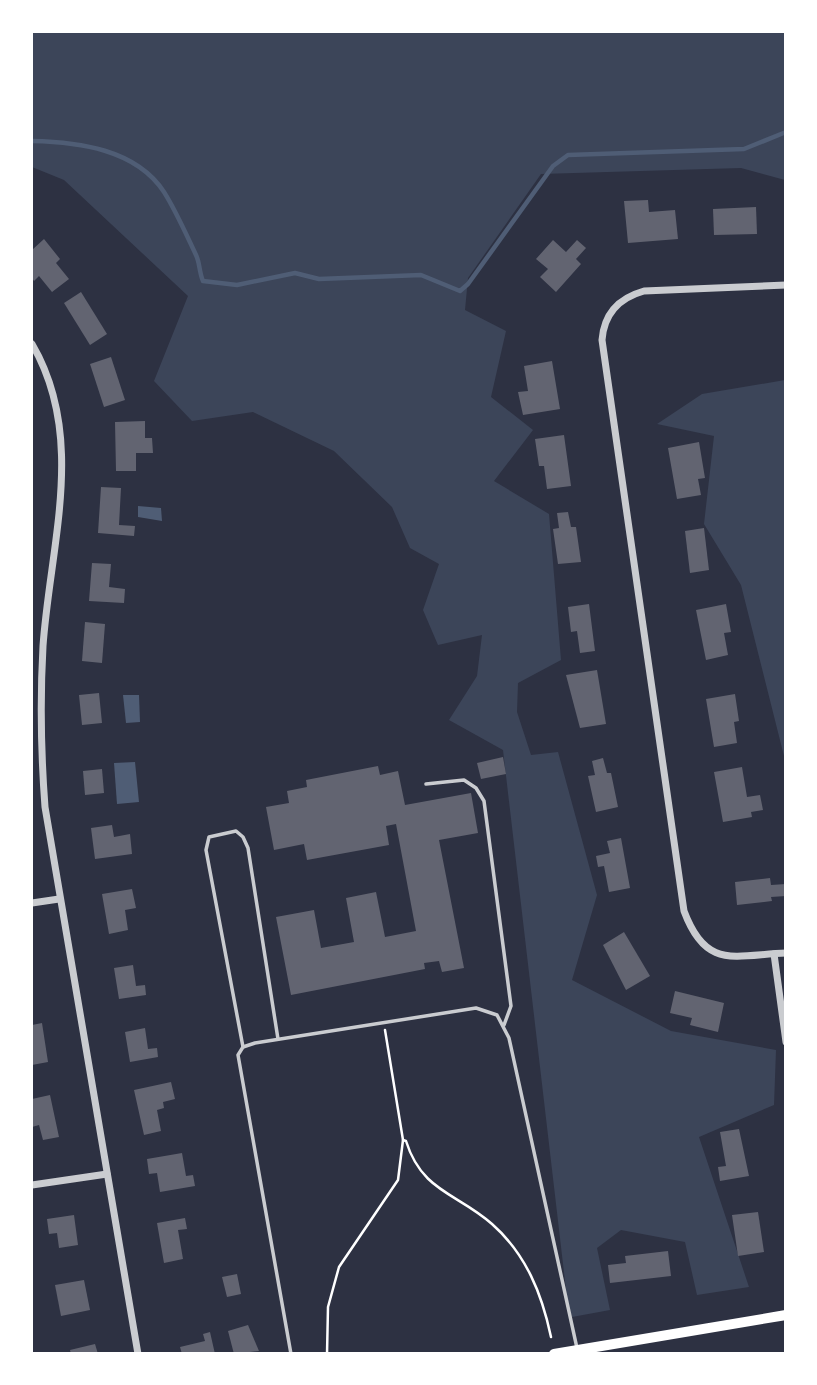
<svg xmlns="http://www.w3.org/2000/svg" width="817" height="1385" font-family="'Alegreya Sans',sans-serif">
	<rect width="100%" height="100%" fill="#2d3142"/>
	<g fill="#3c4559">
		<polygon points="32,32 785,32 785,180 741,168 541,174 468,278 465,310 506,331 491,397 533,430 494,481 549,514 561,660 518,683 517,712 531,755 558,752 597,895 572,980 671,1031 776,1050 774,1105 699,1137 749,1287 697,1295 685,1242 621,1230 597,1248 610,1310 572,1317 567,1298 503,750 449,720 477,676 482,635 438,645 423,610 439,564 410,548 392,507 334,451 253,412 192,421 154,381 188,296 64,180 32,167"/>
		<polygon points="785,380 786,380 785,760 741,585 704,524 714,436 657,424 702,394"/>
	</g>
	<g fill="#4f5d75">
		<polygon points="138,506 161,508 162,521 138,517"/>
		<polygon points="123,695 139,695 140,722 126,723"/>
		<polygon points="135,762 139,802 117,804 114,763"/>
	</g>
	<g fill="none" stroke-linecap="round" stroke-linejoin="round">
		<path stroke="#4f5d75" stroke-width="4.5" d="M 32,141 C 78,142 136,149 164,192 C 176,211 186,234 196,255 C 200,263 199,272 203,281 L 237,285 L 295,273 L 319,279 L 421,275 L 460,291 L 468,284 L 553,166 L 568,155 L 744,149 L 786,132"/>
	</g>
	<g fill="#626471">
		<polygon points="648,200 649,212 675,210 678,239 628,243 624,201"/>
		<polygon points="756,207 757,234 714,235 713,209"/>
		<polygon points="44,239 60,259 56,263 69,279 52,292 39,276 34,281 32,278 32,250"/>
		<polygon points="553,240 566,252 577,240 586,248 576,259 581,264 556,292 540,277 548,269 536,259"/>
		<polygon points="81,292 107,334 90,345 64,303"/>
		<polygon points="111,357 125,400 104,407 90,364"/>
		<polygon points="552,361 560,409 523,415 518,392 528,391 524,366"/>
		<polygon points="145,421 145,438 152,438 153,453 136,453 136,471 116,471 115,422"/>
		<polygon points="564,435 571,486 547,489 544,466 539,466 535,439"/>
		<polygon points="699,442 705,478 698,479 701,495 677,499 668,448"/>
		<polygon points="101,487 121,488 119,525 135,526 134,536 98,533"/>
		<polygon points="568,512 571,527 576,527 581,562 558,564 553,529 559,528 557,513"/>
		<polygon points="704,528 709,570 690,573 685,531"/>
		<polygon points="92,563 111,564 109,587 125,589 124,603 89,601"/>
		<polygon points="589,604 595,651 580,653 577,631 571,632 568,607"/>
		<polygon points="726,604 731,632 724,633 728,655 706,660 696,610"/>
		<polygon points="85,622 105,624 102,663 82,661"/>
		<polygon points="597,670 606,724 580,728 566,675"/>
		<polygon points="99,693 102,723 82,725 79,695"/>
		<polygon points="735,694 739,721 734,722 737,743 714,747 706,699"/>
		<polygon points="503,757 506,774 481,779 477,763"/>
		<polygon points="603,758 607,773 611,773 618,807 596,812 588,776 595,775 592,761"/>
		<polygon points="378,766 380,775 398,771 405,805 471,793 478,833 439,840 464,968 442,972 439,961 424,963 425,969 291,995 276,917 314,910 321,948 354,942 346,898 376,892 385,937 416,931 396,824 386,826 389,845 307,860 304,844 274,850 266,807 289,803 287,791 307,787 306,780"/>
		<polygon points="742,767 747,797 760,795 763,810 751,812 752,817 723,822 714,772"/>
		<polygon points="102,769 104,793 85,795 83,771"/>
		<polygon points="112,825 114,837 130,834 132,854 95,859 91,828"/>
		<polygon points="621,838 630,888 609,892 604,866 598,867 596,856 610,853 607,841"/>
		<polygon points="770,878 771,885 786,884 786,896 771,897 772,901 737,905 735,882"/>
		<polygon points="132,889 136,908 125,910 128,930 109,934 102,894"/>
		<polygon points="624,932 650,976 626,990 603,945"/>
		<polygon points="133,965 136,986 145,985 146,995 119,999 114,968"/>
		<polygon points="675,991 724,1003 718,1032 690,1025 692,1018 670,1013"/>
		<polygon points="42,1023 48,1062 32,1065 32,1025"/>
		<polygon points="145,1028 148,1049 157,1048 158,1057 130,1062 125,1032"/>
		<polygon points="171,1082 175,1099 163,1102 164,1108 157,1110 161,1131 144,1135 134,1090"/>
		<polygon points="50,1095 59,1137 43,1140 39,1125 32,1127 32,1099"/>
		<polygon points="739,1129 749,1176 720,1181 718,1167 726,1166 720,1132"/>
		<polygon points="182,1153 186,1176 193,1175 195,1186 160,1192 157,1173 149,1174 147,1159"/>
		<polygon points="758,1212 764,1252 738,1256 732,1215"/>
		<polygon points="74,1215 78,1245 59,1248 57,1233 49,1234 47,1219"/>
		<polygon points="185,1218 187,1229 178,1230 183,1259 164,1263 157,1223"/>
		<polygon points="668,1251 671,1276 610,1283 608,1265 626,1263 625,1256"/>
		<polygon points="237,1274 241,1294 227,1297 222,1277"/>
		<polygon points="84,1280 90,1310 61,1316 55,1285"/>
		<polygon points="248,1325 259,1351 234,1354 228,1331"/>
		<polygon points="210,1332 215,1354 182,1354 180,1347 205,1341 203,1334"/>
		<polygon points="95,1344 98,1354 71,1354 70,1350"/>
	</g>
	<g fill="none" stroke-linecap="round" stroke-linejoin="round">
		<g stroke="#fff" stroke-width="2.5">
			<path d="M 385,1030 L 403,1140 L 406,1141 C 422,1192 457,1193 492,1224 C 526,1254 542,1294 551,1337"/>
			<polyline points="327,1354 328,1307 339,1267 398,1180 403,1140"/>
		</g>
		<g stroke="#caccd0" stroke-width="3.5">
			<polyline points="426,784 464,780 476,788 484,801 511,1006 504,1025"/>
			<polyline points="243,1047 206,850 209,837 236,831 243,837 248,848 278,1039"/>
			<polyline points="291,1354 238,1055 243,1047 255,1043 476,1008 497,1015 509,1038 577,1348"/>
		</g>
		<g stroke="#caccd0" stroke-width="7">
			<path d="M 786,285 L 644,291 C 619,298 604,314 602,340 L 684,911 C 706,970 734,955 786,953"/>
			<path d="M 32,344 C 87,438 50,545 43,646 C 40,700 41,754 45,807 L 138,1354"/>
			<polyline points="32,903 59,899"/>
			<polyline points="774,954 786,1042"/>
			<polyline points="32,1185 107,1174"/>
		</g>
		<polyline stroke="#fff" stroke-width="10" points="554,1354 786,1315"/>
	</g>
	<rect width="817" height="1385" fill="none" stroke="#ffffff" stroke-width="66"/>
</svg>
